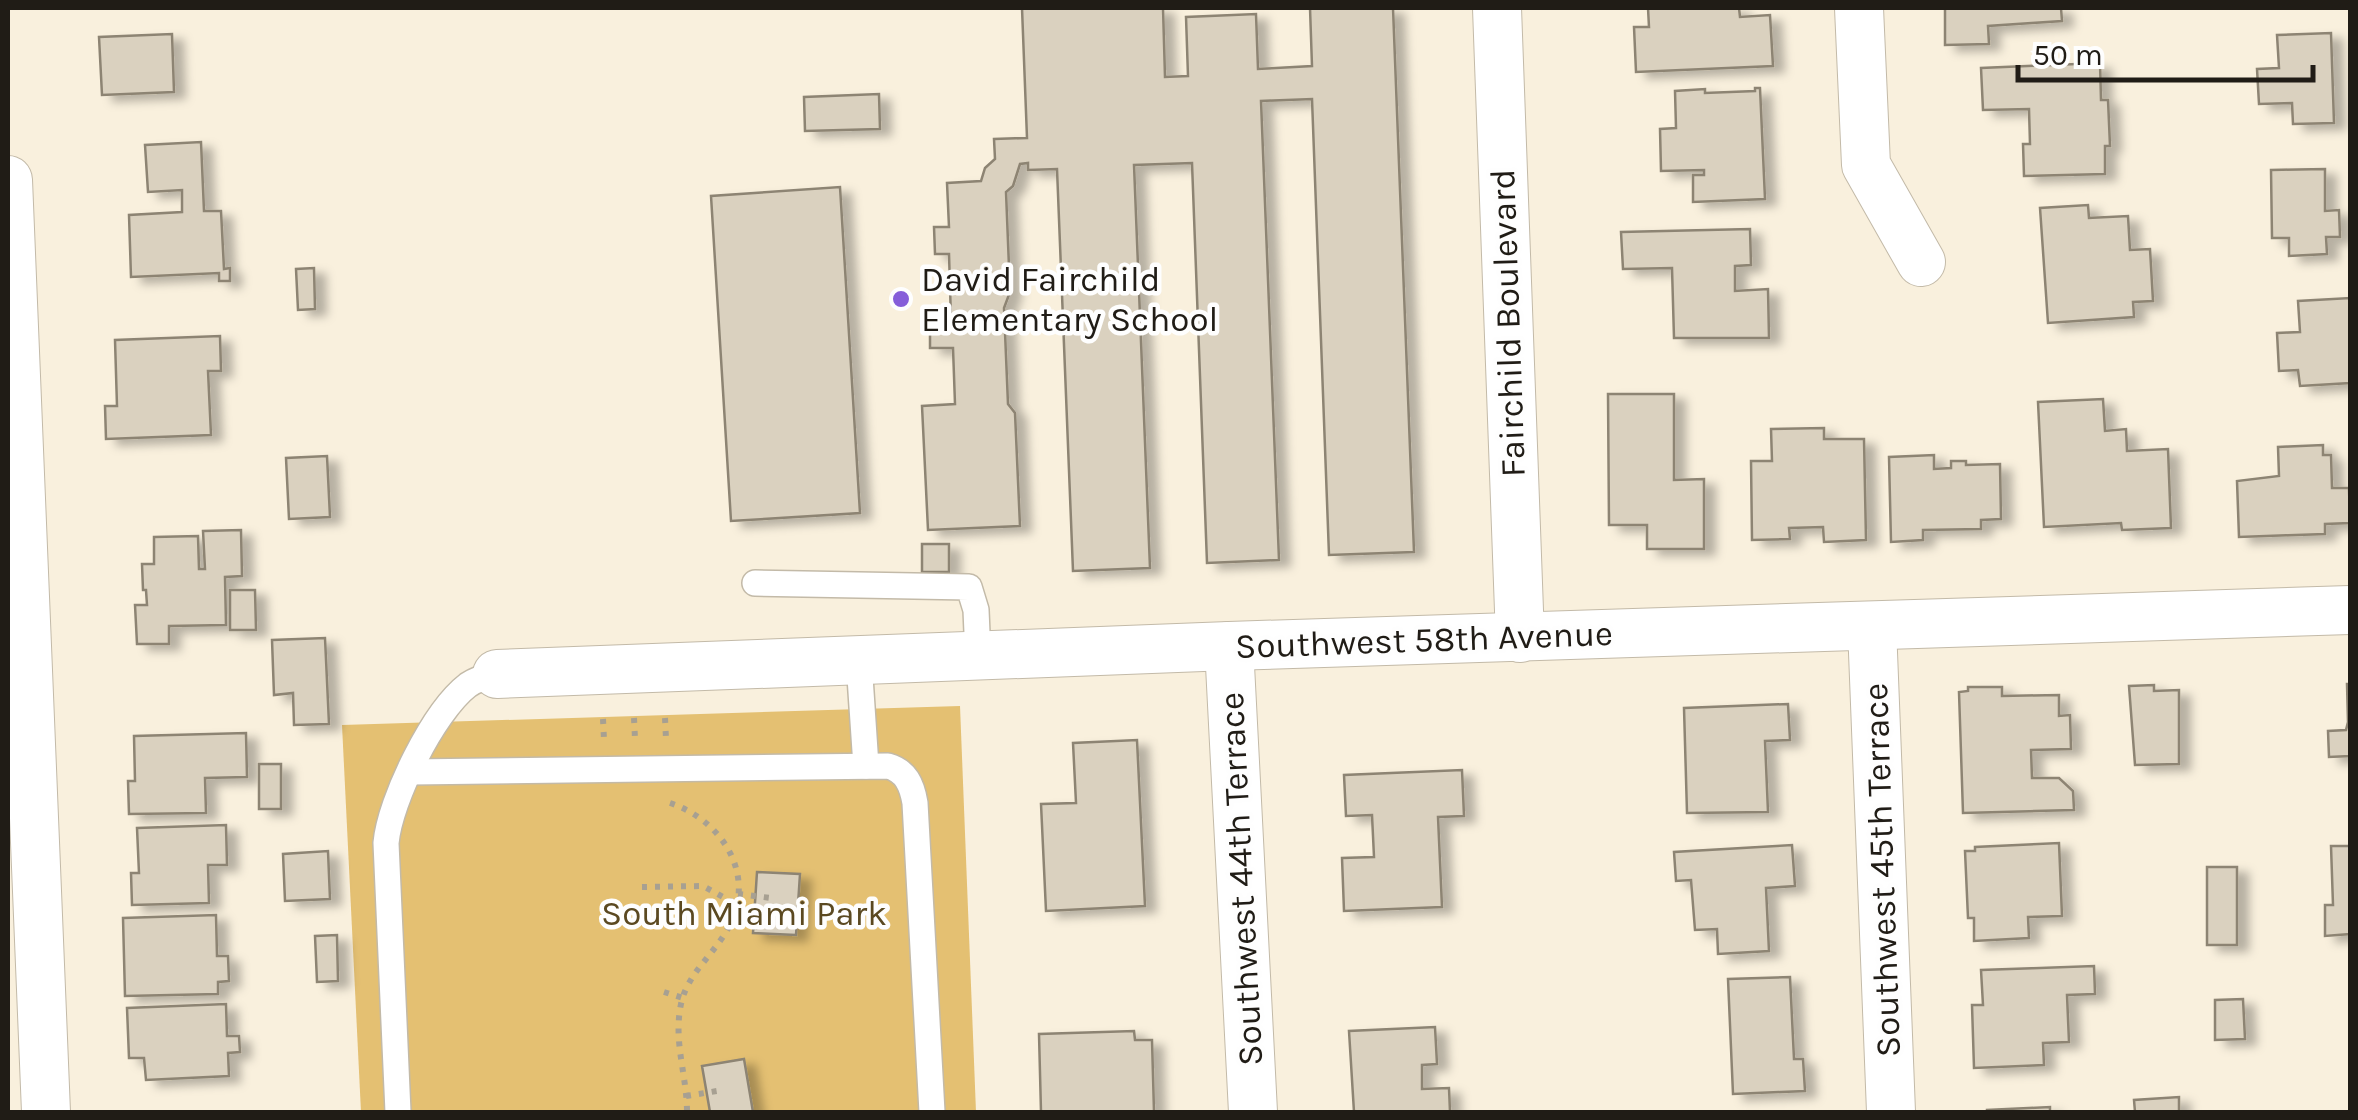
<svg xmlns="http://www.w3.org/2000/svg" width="2358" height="1120" font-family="Karla,sans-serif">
	<defs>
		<filter id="shadow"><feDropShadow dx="11" dy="6" stdDeviation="5" flood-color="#0004"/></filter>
	</defs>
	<rect width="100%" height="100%" fill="#f9f0dd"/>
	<polygon fill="#e4c072" points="960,706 976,1112 361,1112 342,725"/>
	<g fill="#dad1bf" stroke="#8d8473" stroke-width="2.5" filter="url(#shadow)">
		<polygon points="1022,8 1163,8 1165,77 1188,76 1186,17 1256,14 1258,69 1312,66 1310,8 1393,8 1414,552 1329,555 1312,99 1261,101 1279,560 1207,563 1192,163 1134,165 1150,568 1073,571 1057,169 1028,170 1028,163 1020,164 1013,186 1006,192 1010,292 1004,308 1008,404 1015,413 1020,526 928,530 922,406 955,404 953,348 930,348 930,321 951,320 949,254 935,254 934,227 949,227 947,183 981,181 985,168 995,159 994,139 1027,138"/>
		<polygon points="1648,8 1739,8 1740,17 1770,15 1773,66 1636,72 1634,27 1649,27"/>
		<polygon points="1945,8 2061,8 2062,21 1988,26 1989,44 1945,45"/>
		<polygon points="2331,33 2334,123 2293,124 2292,103 2259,104 2257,69 2279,68 2277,35"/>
		<polygon points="172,34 174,92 102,95 99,37"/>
		<polygon points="2100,63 2101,100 2108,100 2110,146 2105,146 2105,174 2024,176 2023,144 2030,144 2029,109 1983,110 1981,68"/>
		<polygon points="1755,88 1760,88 1765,199 1693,202 1693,175 1704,175 1704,170 1661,171 1660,129 1676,128 1675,91 1705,89 1705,93 1755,91"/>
		<polygon points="879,94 880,129 805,131 804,97"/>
		<polygon points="201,142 204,211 221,211 224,269 230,268 230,281 219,281 219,273 131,277 129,215 182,212 182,190 148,192 145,145"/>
		<polygon points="2325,169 2325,211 2339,210 2340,237 2326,237 2327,254 2289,256 2289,238 2272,238 2271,170"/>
		<polygon points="840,187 860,513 731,521 711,196"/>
		<polygon points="2088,205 2089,218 2128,216 2130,250 2150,249 2153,301 2133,302 2134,317 2048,323 2040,208"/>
		<polygon points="1750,229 1751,265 1735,266 1735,291 1768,289 1769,338 1674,338 1672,268 1623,269 1621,232"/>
		<polygon points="314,268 315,309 298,310 296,269"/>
		<polygon points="2350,298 2350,383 2300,386 2298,370 2279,371 2277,333 2300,332 2298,301"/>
		<polygon points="220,336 221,371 208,371 211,435 106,439 105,406 117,406 115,340"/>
		<polygon points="1608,394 1674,394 1674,480 1704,479 1704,549 1647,549 1647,525 1609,525"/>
		<polygon points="2103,399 2105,431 2126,429 2127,451 2168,449 2171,528 2122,530 2121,523 2044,527 2038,402"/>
		<polygon points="1824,428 1824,439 1864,439 1866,540 1824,542 1823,527 1789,528 1790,539 1752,540 1751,461 1772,461 1771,429"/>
		<polygon points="2323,445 2323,455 2331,455 2332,488 2349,488 2350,523 2325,524 2325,534 2239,537 2237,481 2279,476 2278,447"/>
		<polygon points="1934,455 1934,469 1951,468 1951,461 1966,461 1966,465 2000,464 2001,519 1981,520 1981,529 1923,530 1923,540 1891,542 1889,457"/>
		<polygon points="327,456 330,517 289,519 286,458"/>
		<polygon points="241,530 242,576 225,577 226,625 169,626 169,644 137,644 135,605 147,605 146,590 143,590 142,564 154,564 154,537 198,536 199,569 205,569 203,531"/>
		<rect x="922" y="544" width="27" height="28"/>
		<polygon points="230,590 255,590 256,630 230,630"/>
		<polygon points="325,638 329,724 294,725 293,693 274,695 272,640"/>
		<polygon points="2347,684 2350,684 2350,756 2329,757 2328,731 2346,730 2348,722"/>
		<polygon points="2154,685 2154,691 2179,690 2179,764 2135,765 2129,686"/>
		<polygon points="1968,687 2002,687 2002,696 2059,695 2059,716 2070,715 2071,749 2031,750 2032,778 2059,778 2073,791 2074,810 1963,813 1959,692 1968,691"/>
		<polygon points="1788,704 1790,740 1765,741 1768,812 1687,813 1684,708"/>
		<polygon points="246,733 247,777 205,778 206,813 129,814 128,781 135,781 134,736"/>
		<polygon points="1137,740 1145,906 1046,911 1041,804 1076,803 1073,743"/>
		<rect x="259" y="764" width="22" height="45"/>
		<polygon points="1462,770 1464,816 1438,817 1442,907 1344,911 1342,858 1374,857 1372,815 1346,816 1344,775"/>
		<polygon points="226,825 227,865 208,865 209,903 132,905 131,873 139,873 137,828"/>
		<polygon points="2059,843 2062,916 2028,917 2029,938 1974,941 1974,918 1968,918 1965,851 1975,851 1975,847"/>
		<polygon points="1792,845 1795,886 1766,888 1769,951 1718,954 1717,929 1695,930 1691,880 1676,881 1674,852"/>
		<polygon points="2331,846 2350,846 2350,934 2325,936 2325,905 2333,905"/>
		<polygon points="328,851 330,899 285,901 283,854"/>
		<rect x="2207" y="867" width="30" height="78"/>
		<polygon points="757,872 800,874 796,935 753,933"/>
		<polygon points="216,915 217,956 228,956 229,981 218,982 218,994 125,996 123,918"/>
		<polygon points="337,935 338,981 317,982 315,936"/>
		<polygon points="2094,966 2095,994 2067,995 2069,1042 2043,1043 2044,1065 1974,1068 1972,1005 1983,1005 1981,970"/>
		<polygon points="1790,977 1794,1059 1803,1059 1805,1091 1733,1094 1728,979"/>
		<polygon points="2243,999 2245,1039 2215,1040 2215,1000"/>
		<polygon points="226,1004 227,1036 239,1036 240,1052 228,1053 229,1076 146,1080 144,1058 129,1058 127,1008"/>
		<polygon points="1435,1027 1437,1064 1422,1065 1422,1089 1449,1088 1450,1112 1354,1112 1349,1031"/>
		<polygon points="1134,1031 1135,1040 1152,1040 1154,1112 1041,1112 1039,1034"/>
		<polygon points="744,1059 753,1112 710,1112 702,1066"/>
		<polygon points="2179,1097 2179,1112 2135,1112 2134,1100"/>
		<polygon points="2050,1107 2050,1112 1987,1112 1987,1110"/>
	</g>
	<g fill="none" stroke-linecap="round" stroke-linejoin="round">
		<defs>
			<g id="lane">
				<polyline points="755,583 969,587 976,610 978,656"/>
				<polyline points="859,662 866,766"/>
				<path d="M 410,772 L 888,766 C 906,771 912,785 915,803 L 932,1112"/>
				<path d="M 398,1112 L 386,843 C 390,800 433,712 468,685 C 477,679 487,676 497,674"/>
			</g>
			<g id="street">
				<polyline points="1497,8 1520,638"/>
				<polyline points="1859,8 1866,165 1921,262"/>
				<polyline points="8,180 46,1112"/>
				<polyline points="1872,627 1891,1112"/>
				<polyline points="1229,646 1253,1112"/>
				<polyline points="497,674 1229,646 2350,610"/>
			</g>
		</defs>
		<use href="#lane" stroke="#c3baa8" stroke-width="28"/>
		<use href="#street" stroke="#c3baa8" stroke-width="50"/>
		<g stroke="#a7a092" stroke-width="6" stroke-dasharray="5 8" stroke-linecap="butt">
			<polyline points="634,718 635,739"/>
			<polyline points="665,718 666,739"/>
			<polyline points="603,719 604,740"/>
			<path d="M 670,803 C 724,821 759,878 726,932 C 711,957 687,975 681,1004 C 673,1042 687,1075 687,1112"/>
			<polyline points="642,887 703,886 736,904"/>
			<polyline points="738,894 771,898"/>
			<polyline points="664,992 683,998"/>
			<polyline points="686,1096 723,1090"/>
		</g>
		<use href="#lane" stroke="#fff" stroke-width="25"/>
		<use href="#street" stroke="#fff" stroke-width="48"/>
	</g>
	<circle fill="#865ed9" stroke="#fefefe" stroke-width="4" cx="901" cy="299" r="10"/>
	<g text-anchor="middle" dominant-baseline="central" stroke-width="9" stroke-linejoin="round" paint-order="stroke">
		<g font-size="35" fill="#201c16" stroke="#fefefe" text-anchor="start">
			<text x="921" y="279">David Fairchild<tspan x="921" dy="40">Elementary School</tspan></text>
		</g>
		<g font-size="35" fill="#201c16" stroke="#fefefe">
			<text transform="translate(1508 323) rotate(-92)">Fairchild Boulevard</text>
			<text transform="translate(1424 640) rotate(-2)">Southwest 58th Avenue</text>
			<text transform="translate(1882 870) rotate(-92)">Southwest 45th Terrace</text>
			<text transform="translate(1241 879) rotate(-93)">Southwest 44th Terrace</text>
		</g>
		<g font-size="35" fill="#5b4921" stroke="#fefefe">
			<text x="744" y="913">South Miami Park</text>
		</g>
	</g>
	<rect width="2358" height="1120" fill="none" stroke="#201c16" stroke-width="20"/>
	<path d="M2018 65v15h295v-15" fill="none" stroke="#201c16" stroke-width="5"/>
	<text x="2033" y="65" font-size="30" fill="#201c16" stroke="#fefefe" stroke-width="8" paint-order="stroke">50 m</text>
</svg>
